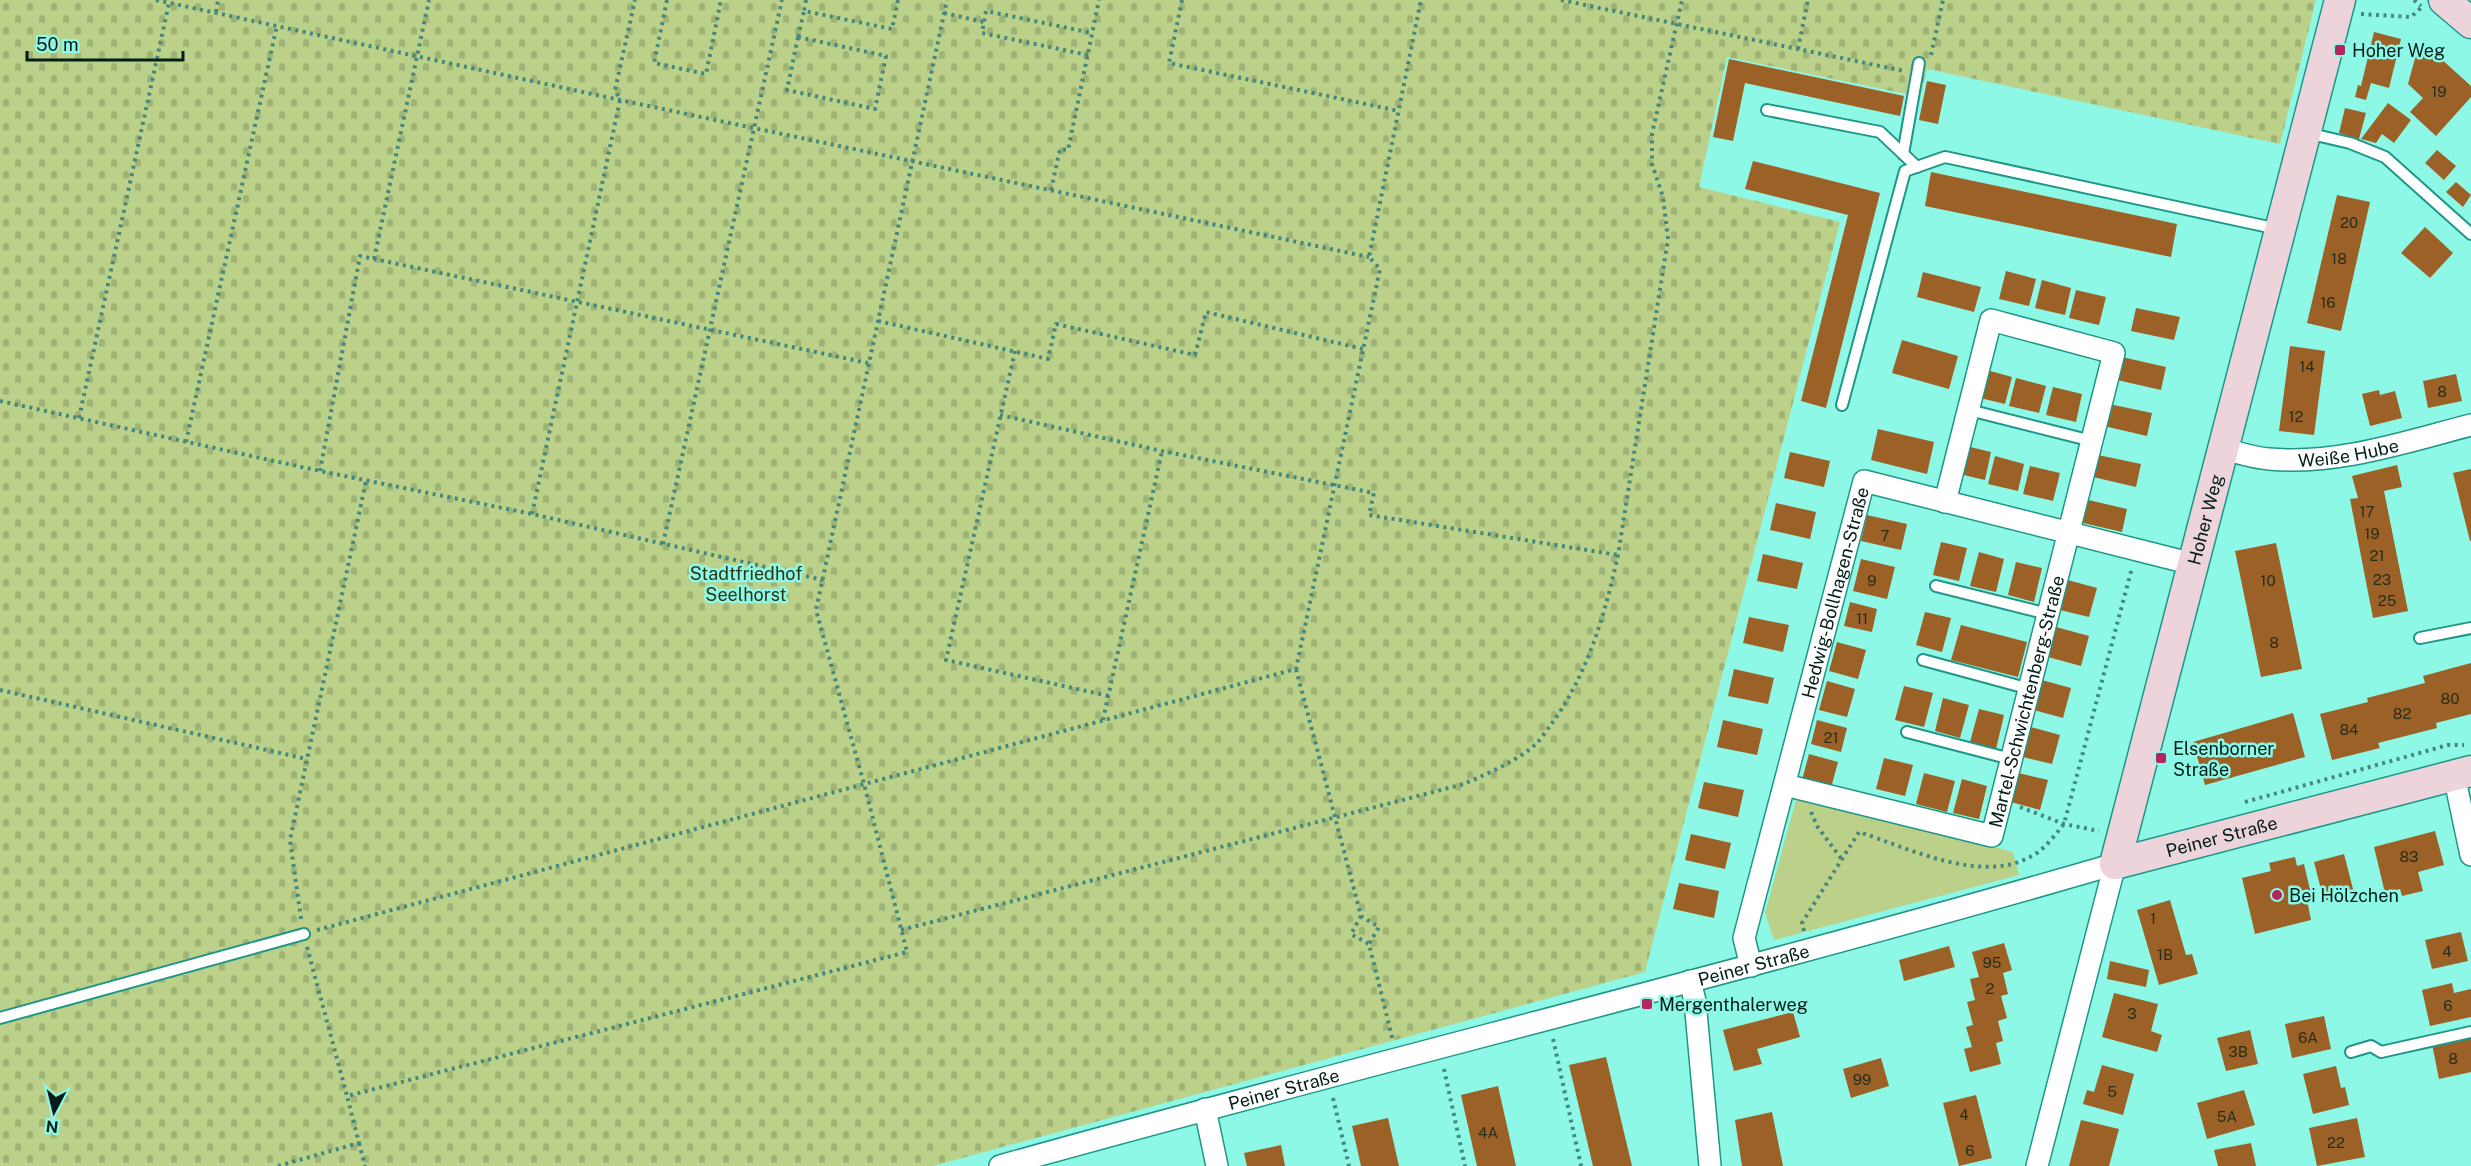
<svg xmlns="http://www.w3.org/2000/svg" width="2471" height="1166" font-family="'Public Sans',sans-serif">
	<defs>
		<pattern id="cemetery-stones" width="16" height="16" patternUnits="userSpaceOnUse" patternTransform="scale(1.5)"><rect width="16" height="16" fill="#bbd189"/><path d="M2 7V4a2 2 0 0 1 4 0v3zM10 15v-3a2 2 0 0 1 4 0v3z" fill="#9fb376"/></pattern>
	</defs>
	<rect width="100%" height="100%" fill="#8ef8e7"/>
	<polygon fill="url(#cemetery-stones)" points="0,0 2316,0 2280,144 1927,69 1920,97 1727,57 1699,187 1840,222 1645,972 933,1166 0,1166"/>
	<polygon fill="#bbd189" points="1797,796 2013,852 2019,875 1774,940 1765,913"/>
	<g fill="#9b6126">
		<polygon points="2374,32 2401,39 2389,88 2371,83 2366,100 2355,97 2358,85 2361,86"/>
		<polygon points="2428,47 2471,86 2471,97 2436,136 2410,112 2423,98 2408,84 2417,51 2425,50"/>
		<polygon points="1729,59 1904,96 1900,116 1745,83 1733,141 1713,137"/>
		<polygon points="1927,81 1946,85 1938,124 1919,120"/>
		<polygon points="2388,103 2411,120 2394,143 2382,134 2376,143 2361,139"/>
		<polygon points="2345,108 2366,113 2359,139 2339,133"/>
		<polygon points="2437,150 2456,166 2444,180 2425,163"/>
		<polygon points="1753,161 1880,193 1826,408 1801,401 1848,215 1745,189"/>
		<polygon points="1931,172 2177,224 2171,257 1925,206"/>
		<polygon points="2456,182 2471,195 2463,207 2446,192"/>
		<polygon points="2337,195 2370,202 2341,331 2307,323"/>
		<polygon points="2425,227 2453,253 2430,278 2401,253"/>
		<polygon points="2006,271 2036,279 2029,306 1999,299"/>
		<polygon points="1923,272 1981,287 1974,312 1917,297"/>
		<polygon points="2042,280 2071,288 2065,315 2035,308"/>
		<polygon points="2076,290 2106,297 2099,325 2069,318"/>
		<polygon points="2136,308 2180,317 2174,340 2131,331"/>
		<polygon points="1902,340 1958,356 1949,389 1892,373"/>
		<polygon points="2290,346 2325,351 2314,435 2279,431"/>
		<polygon points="2122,357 2166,367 2161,390 2117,380"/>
		<polygon points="1983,369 2012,377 2005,404 1976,397"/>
		<polygon points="2456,374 2462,401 2428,408 2423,381"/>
		<polygon points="2016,378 2046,386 2039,413 2009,406"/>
		<polygon points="2053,387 2082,394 2076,422 2046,415"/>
		<polygon points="2379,390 2380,395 2395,391 2402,418 2370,426 2362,394"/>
		<polygon points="2109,404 2152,413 2147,436 2104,426"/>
		<polygon points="1878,429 1934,442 1927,474 1871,460"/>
		<polygon points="1962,445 1991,452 1985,480 1955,473"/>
		<polygon points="1790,452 1830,461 1824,487 1784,478"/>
		<polygon points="2098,455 2141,464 2136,487 2093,477"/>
		<polygon points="1995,456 2024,464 2018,491 1988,484"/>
		<polygon points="2397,465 2402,487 2384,491 2408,611 2373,618 2350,499 2358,498 2352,476"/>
		<polygon points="2030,466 2060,473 2053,501 2023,494"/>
		<polygon points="2471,469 2471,541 2470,541 2453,473"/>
		<polygon points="2084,499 2127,509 2122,532 2079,522"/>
		<polygon points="1776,503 1816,512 1810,539 1770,530"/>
		<polygon points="1867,515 1907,524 1901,550 1861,541"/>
		<polygon points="1941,542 1967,548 1959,581 1933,575"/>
		<polygon points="2276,543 2302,669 2261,677 2235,551"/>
		<polygon points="1979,552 2004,559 1996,592 1970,586"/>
		<polygon points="1763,554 1803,563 1797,589 1757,581"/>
		<polygon points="1861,559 1895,567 1887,599 1853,591"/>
		<polygon points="2016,562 2042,568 2034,602 2008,595"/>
		<polygon points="2064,579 2097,588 2089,617 2056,609"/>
		<polygon points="1850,602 1877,609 1872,632 1844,626"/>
		<polygon points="1925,612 1951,618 1942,652 1916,645"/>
		<polygon points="1749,617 1789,625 1783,652 1743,643"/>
		<polygon points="1961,625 2027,642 2018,677 1951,660"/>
		<polygon points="2056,627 2089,636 2081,666 2048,657"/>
		<polygon points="1837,642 1866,650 1858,679 1829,671"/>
		<polygon points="2471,663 2471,714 2436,723 2437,728 2378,743 2380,748 2332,760 2320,714 2368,702 2367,698 2425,683 2423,676"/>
		<polygon points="1734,669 1774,678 1768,704 1728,696"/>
		<polygon points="2038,679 2071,688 2063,718 2030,709"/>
		<polygon points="1827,681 1855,689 1847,717 1819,710"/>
		<polygon points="1904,686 1933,693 1924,727 1895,720"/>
		<polygon points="1943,698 1969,705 1960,738 1935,731"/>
		<polygon points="1979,709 2004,715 1996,749 1970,742"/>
		<polygon points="2293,713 2305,757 2205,785 2193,742"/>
		<polygon points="1723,720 1763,729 1757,755 1717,747"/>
		<polygon points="1817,720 1847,728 1841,752 1811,744"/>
		<polygon points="2027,726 2060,735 2052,764 2019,756"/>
		<polygon points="1809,754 1838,762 1831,788 1802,780"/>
		<polygon points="1884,758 1913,765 1905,796 1876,789"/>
		<polygon points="2014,772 2048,780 2040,810 2007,801"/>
		<polygon points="1924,773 1955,781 1947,812 1916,804"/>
		<polygon points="1962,779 1987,786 1979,819 1953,813"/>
		<polygon points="1704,782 1744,790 1738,817 1698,808"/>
		<polygon points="2435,831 2444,865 2418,872 2423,891 2402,896 2400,889 2385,893 2374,847"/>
		<polygon points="1691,834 1731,843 1725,869 1685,860"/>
		<polygon points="2344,854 2354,893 2324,901 2314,862"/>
		<polygon points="2295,857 2297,866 2304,864 2311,894 2306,895 2311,920 2255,934 2242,878 2271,871 2269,863"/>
		<polygon points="1679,883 1719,891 1714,918 1673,909"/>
		<polygon points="2170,900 2186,955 2192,954 2198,974 2159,985 2137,910"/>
		<polygon points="2461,932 2468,961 2432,969 2425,940"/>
		<polygon points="2004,943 2012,970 2003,973 2008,994 2001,996 2007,1018 1998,1021 2003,1041 1996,1043 2001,1064 1970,1072 1964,1049 1972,1047 1966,1027 1973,1025 1967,1002 1975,1000 1970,979 1979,977 1972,952"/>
		<polygon points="1949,946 1955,967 1904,981 1899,960"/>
		<polygon points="2110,961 2149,970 2146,987 2107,979"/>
		<polygon points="2452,983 2454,993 2471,989 2471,1017 2430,1026 2422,990"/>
		<polygon points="2114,993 2158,1004 2151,1031 2162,1035 2157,1052 2102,1037"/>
		<polygon points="1793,1012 1800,1037 1757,1049 1762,1064 1734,1071 1723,1030"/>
		<polygon points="2324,1016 2331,1049 2292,1058 2285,1024"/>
		<polygon points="2250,1030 2258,1064 2226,1071 2217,1038"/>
		<polygon points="2471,1035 2471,1072 2439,1079 2432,1044"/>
		<polygon points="1606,1057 1632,1166 1593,1166 1569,1065"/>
		<polygon points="1881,1058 1889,1086 1851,1098 1843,1069"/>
		<polygon points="2102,1065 2134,1074 2123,1115 2083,1104 2087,1090 2094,1092"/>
		<polygon points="2336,1066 2341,1088 2345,1087 2349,1105 2313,1114 2303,1074"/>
		<polygon points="1498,1086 1516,1166 1477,1166 1461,1095"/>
		<polygon points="2244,1090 2255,1125 2207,1139 2197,1103"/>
		<polygon points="1976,1095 1992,1158 1959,1166 1943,1103"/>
		<polygon points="1772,1112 1783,1166 1742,1166 1735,1120"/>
		<polygon points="1388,1118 1399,1166 1361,1166 1352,1126"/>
		<polygon points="2357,1118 2365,1157 2317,1166 2309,1128"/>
		<polygon points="2081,1120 2119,1129 2109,1166 2069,1166"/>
		<polygon points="2251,1143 2256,1166 2218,1166 2214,1150"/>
		<polygon points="1281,1145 1285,1166 1247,1166 1244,1153"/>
	</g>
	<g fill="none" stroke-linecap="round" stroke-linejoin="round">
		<defs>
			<g id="lane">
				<polyline points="1767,110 1880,132 1917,167"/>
				<polyline points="2307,133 2350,143 2385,157 2471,234"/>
				<polyline points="1903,154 1919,63"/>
				<polyline points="1842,405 1905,171 1945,157 2278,229"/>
				<polyline points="1969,410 2092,441"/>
				<polyline points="1936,586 2048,614"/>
				<polyline points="2420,638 2471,628"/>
				<polyline points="1923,660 2030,689"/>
				<polyline points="1907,732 2011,759"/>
				<polyline points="0,1018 304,934"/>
				<polyline points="2351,1052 2371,1046 2381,1052 2471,1032"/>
			</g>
			<g id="street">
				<path id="s1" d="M 2224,449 C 2239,453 2254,458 2269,459 C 2338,465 2405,442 2471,425"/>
				<polyline points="2454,775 2471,855"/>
				<path id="s2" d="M 1785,785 L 1992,836 L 2114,353 L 1991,320 L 1945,502"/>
				<path id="s3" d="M 1751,966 L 1744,938 L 1864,481 L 2193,564"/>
				<polyline points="1690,981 1695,1001 1710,1166"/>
				<polyline points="1205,1109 1217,1166"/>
				<path id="s4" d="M 1000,1166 C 1371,1062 1745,972 2115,864"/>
				<polyline points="2037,1166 2115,864"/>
			</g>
			<g id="secondary">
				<polyline points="2444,0 2471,23"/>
				<path id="s5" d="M 2115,864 L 2340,0"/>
				<path id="s6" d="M 2115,864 L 2471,771"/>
			</g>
		</defs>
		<use href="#lane" stroke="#1f9688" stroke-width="14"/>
		<use href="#street" stroke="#1f9688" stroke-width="24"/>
		<use href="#secondary" stroke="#1f9688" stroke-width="33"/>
		<g stroke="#45877c" stroke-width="4" stroke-dasharray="3 4.5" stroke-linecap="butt">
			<polyline points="156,0 620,100 1369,257"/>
			<polyline points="667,0 654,63 706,74 721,0"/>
			<polyline points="806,0 804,11 892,29 898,0"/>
			<polyline points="1182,0 1169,63 1399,111"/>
			<polyline points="1561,0 1904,71"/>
			<polyline points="2414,0 2421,6"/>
			<polyline points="216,12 218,0"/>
			<polyline points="944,13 984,22"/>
			<polyline points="2361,14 2411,17 2422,7"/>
			<polygon points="798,37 886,56 875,109 787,90"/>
			<polyline points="798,37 804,11"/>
			<polyline points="1798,49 1808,0"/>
			<polyline points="1088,55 982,33 986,11 1092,33"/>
			<polyline points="1931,55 1943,0"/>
			<polyline points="1051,190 1060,149 1068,150 1099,0"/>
			<polyline points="374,259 429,0"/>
			<polyline points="878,321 1048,359 1056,324 1195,355 1206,312 1363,349"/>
			<polyline points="1015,351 946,660 1109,696"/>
			<polyline points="0,401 320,471 532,514 823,580"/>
			<polyline points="1000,415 1162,451 1374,493 1369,515 1618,555"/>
			<polyline points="79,418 169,3"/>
			<polyline points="186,442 277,25"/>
			<polyline points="320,471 360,256 868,363"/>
			<polyline points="532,514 620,100 615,90 635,0"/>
			<polyline points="663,544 782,0"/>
			<polyline points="1296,669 1361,916 1379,927 1369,944 1393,1041"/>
			<polyline points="0,690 307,759"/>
			<polyline points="1103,720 1162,451"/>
			<polyline points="2245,802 2448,745 2464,745"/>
			<polyline points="2020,807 2064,824 2099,831"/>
			<polyline points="1811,812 1817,826 1843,861"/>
			<polyline points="1361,916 1351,934 1369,944"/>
			<polyline points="301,919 290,840 366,481"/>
			<polyline points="317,930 1296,669 1380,269 1369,257 1421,0"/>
			<path d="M 901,930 L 1464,784 C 1488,773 1516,762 1536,744 C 1541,739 1546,731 1550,726 C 1587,676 1605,615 1618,555 L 1668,239 L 1663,197 L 1652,164 L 1652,134 L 1682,0"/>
			<path d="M 1804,931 L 1802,923 L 1859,832 C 1909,848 1981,885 2032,856 C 2045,849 2055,835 2064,824 L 2132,568"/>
			<polyline points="307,947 347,1096 907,952 864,784 816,610 947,0"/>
			<polyline points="1553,1039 1581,1166"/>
			<polyline points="1444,1069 1465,1166"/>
			<polyline points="1333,1098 1349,1166"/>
			<polyline points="359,1143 365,1166"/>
			<polyline points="278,1166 359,1143 347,1096"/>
		</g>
		<use href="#lane" stroke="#fff" stroke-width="10"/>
		<use href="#street" stroke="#fff" stroke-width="21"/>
		<use href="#secondary" stroke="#ecd4da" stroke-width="30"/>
	</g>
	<g fill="#b2255d" stroke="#8ef8e7" stroke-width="2">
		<rect x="2334" y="44" width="12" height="12" rx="3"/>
		<rect x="2155" y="752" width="12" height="12" rx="3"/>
		<circle cx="2277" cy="895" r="6"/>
		<rect x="1641" y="998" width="12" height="12" rx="3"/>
	</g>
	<g text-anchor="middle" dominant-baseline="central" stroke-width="5" stroke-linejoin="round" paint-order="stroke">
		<g font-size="15" fill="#272e1c">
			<text x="2439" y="91">19</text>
			<text x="2349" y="222">20</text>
			<text x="2339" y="258">18</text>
			<text x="2328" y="302">16</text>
			<text x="2307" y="366">14</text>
			<text x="2442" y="391">8</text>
			<text x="2296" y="416">12</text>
			<text x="2367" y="511">17</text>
			<text x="2372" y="533">19</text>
			<text x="1885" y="535">7</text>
			<text x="2377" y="555">21</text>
			<text x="2382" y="579">23</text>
			<text x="1872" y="580">9</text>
			<text x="2268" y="580">10</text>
			<text x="2387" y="600">25</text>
			<text x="1862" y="618">11</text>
			<text x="2274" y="642">8</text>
			<text x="2450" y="698">80</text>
			<text x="2402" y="713">82</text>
			<text x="2349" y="729">84</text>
			<text x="1831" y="737">21</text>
			<text x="2409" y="856">83</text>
			<text x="2153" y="918">1</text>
			<text x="2447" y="951">4</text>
			<text x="2165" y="954">1B</text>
			<text x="1992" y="962">95</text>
			<text x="1990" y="988">2</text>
			<text x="2448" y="1005">6</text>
			<text x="2132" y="1013">3</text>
			<text x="2308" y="1037">6A</text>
			<text x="2238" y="1051">3B</text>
			<text x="2453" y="1058">8</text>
			<text x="1862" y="1079">99</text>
			<text x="2112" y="1091">5</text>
			<text x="1964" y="1114">4</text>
			<text x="2227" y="1116">5A</text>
			<text x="1488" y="1132">4A</text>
			<text x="2336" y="1142">22</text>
			<text x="1970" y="1150">6</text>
		</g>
		<g font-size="18" fill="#001d18" stroke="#8ef8e7" text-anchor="start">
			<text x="2352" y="50">Hoher Weg</text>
			<text x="2173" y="748">Elsenborner<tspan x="2173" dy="21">Straße</tspan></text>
			<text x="2289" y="895">Bei Hölzchen</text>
			<text x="1659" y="1004">Mergenthalerweg</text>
		</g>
		<g font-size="18" fill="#001d18" stroke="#8ef8e7">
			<text stroke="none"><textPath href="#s1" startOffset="126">Weiße Hube</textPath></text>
			<text stroke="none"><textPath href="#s5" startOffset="356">Hoher Weg</textPath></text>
			<text stroke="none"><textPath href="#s3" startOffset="386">Hedwig-Bollhagen-Straße</textPath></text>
			<text stroke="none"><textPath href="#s2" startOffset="352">Martel-Schwichtenberg-Straße</textPath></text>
			<text stroke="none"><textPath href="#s6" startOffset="110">Peiner Straße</textPath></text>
			<text stroke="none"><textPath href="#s4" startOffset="780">Peiner Straße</textPath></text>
			<text stroke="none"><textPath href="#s4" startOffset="294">Peiner Straße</textPath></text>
		</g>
		<g font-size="18" fill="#2b3413" stroke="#8ef8e7">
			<text x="746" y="573">Stadtfriedhof<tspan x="746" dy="21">Seelhorst</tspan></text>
		</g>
	</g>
	<g transform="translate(54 1112) rotate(187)" stroke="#8ef8e7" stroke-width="4.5" paint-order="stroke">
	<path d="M0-4.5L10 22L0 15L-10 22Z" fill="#001d18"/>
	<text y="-9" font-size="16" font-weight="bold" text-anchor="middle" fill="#001d18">N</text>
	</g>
	<path d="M27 51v9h156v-9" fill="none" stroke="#001d18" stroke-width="3"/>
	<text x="36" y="51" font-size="18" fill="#001d18" stroke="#8ef8e7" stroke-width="4.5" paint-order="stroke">50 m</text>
</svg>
